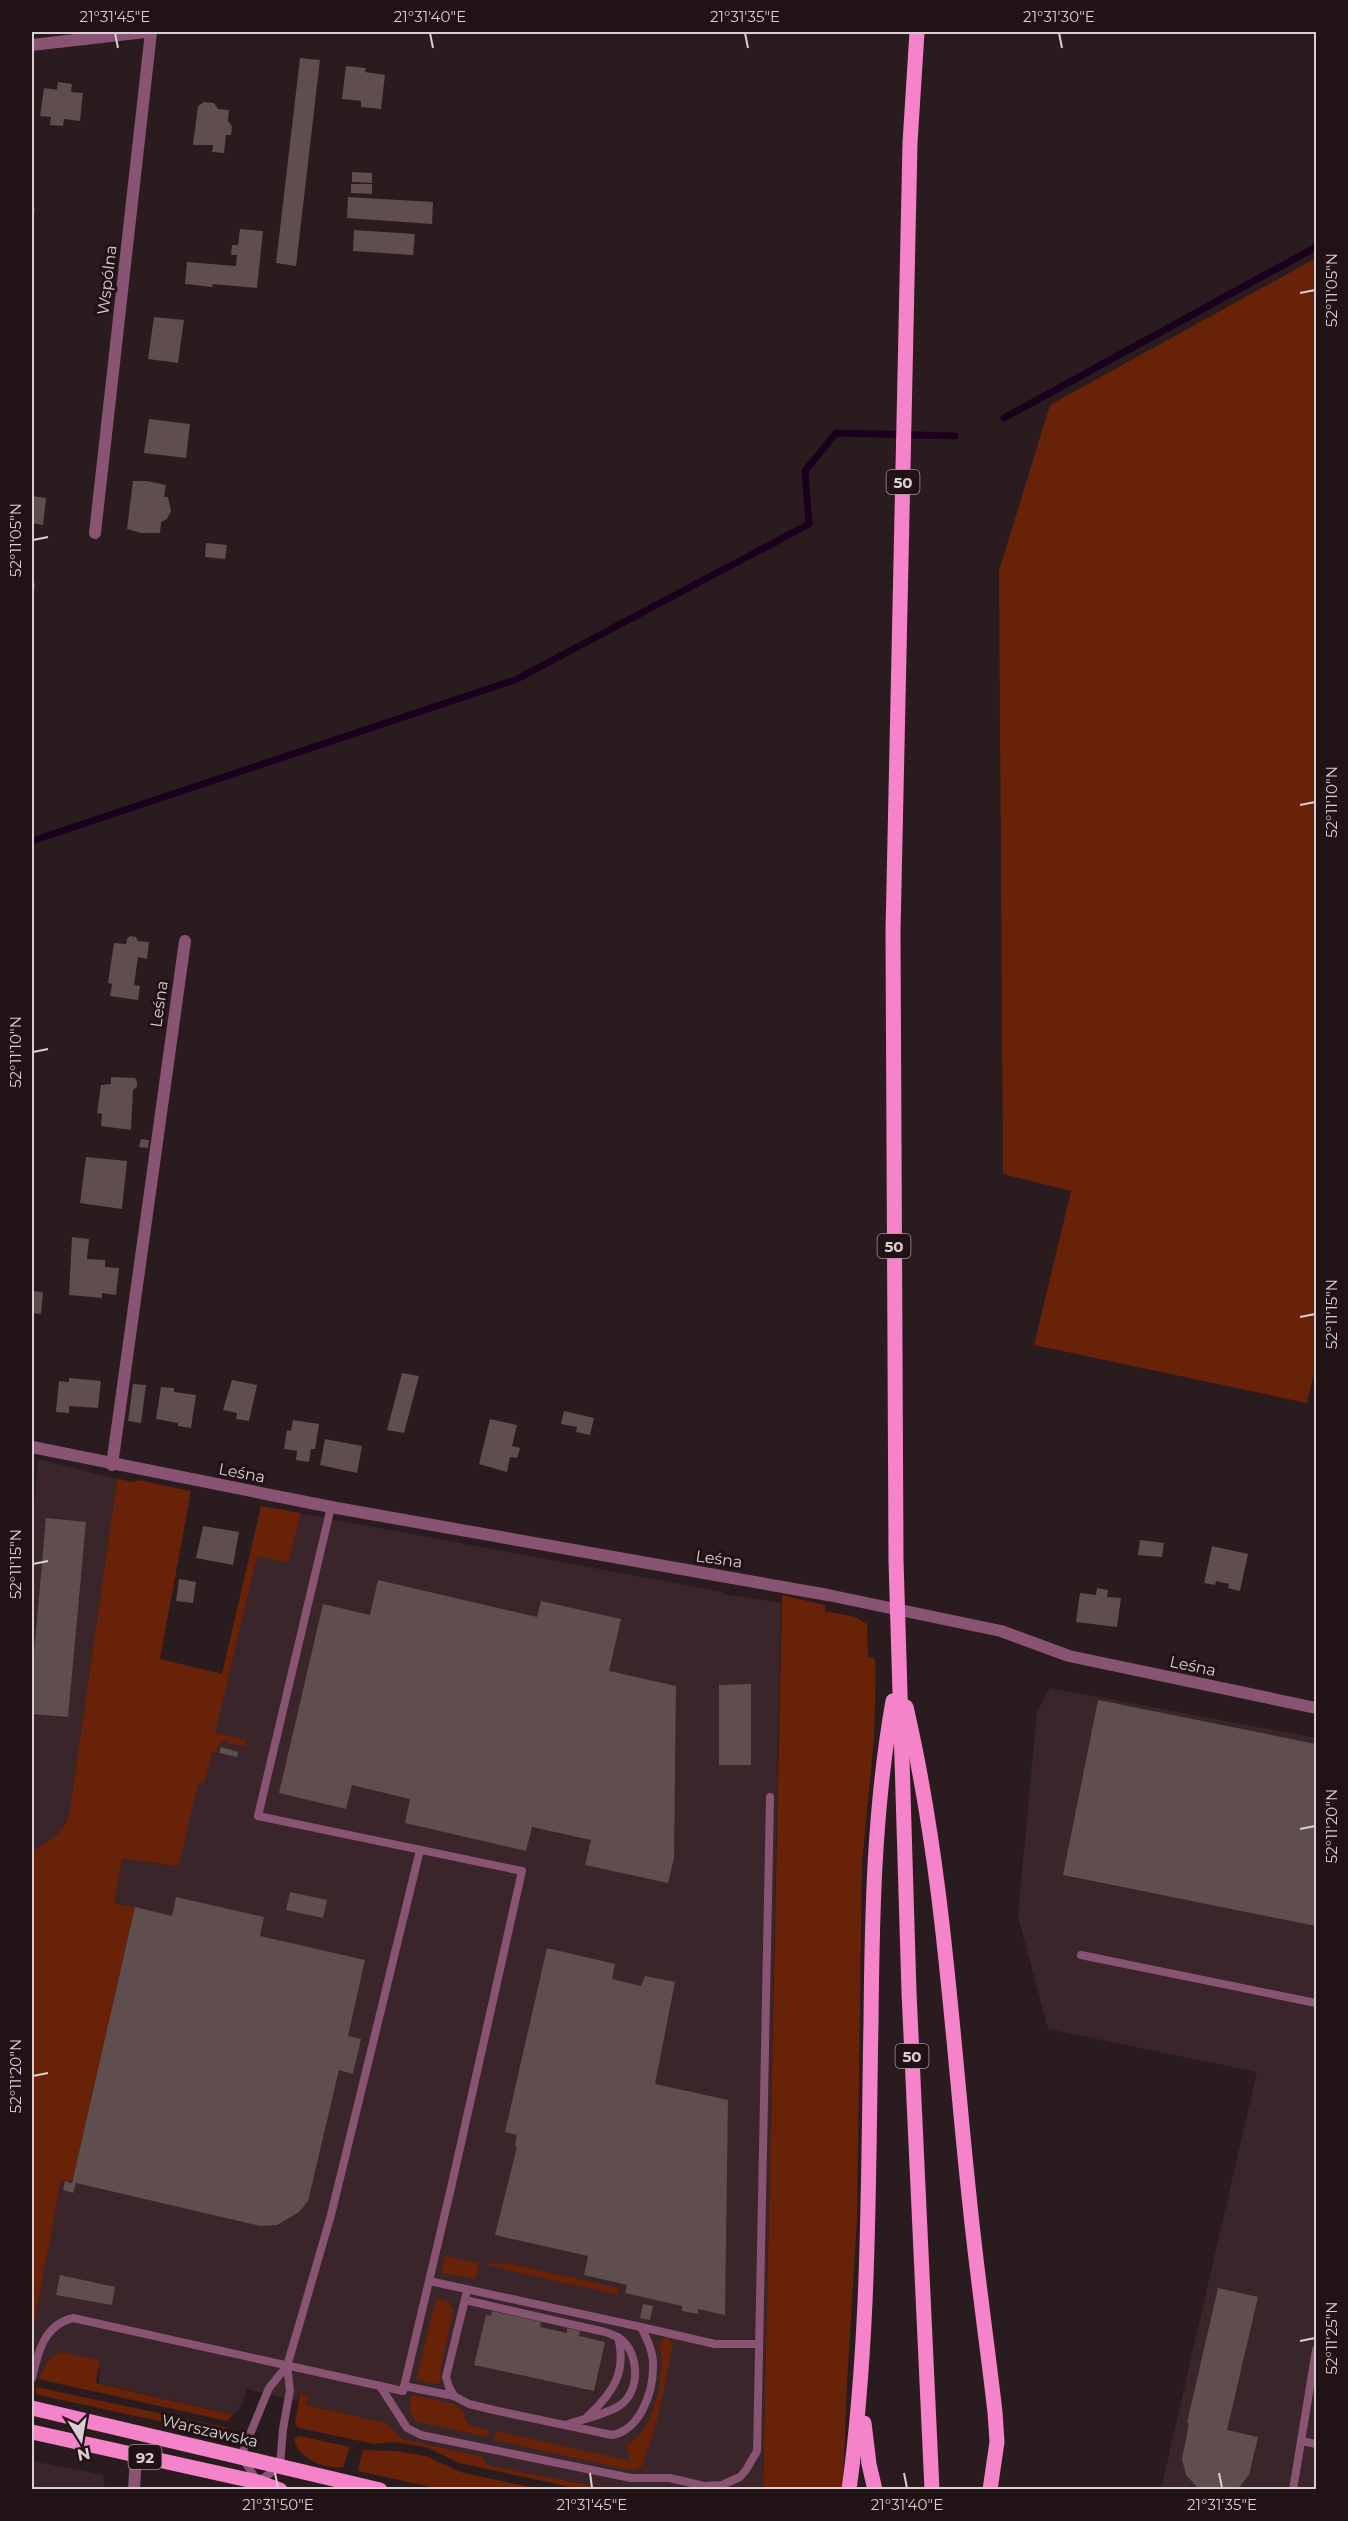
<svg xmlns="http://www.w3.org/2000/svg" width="1348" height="2521" font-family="Montserrat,sans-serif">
	<rect width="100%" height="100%" fill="#2a1b1f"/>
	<g fill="#3a252b">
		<polygon points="38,1459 117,1479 69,1815 57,1837 47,1845 32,1851 32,1533"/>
		<polygon points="261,1506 723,1592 723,1594 781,1603 763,2489 609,2489 487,2465 402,2439 387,2423 306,2405 308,2396 300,2394 297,2401 247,2389 242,2404 233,2415 99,2383 100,2360 40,2374 38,2379 32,2377 32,2335 61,2179 71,2182 134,1907 114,1903 122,1859 178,1866"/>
		<polygon points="1050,1688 1316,1738 1316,2489 1161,2489 1257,2072 1048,2029 1018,1916 1037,1711"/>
		<polygon points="32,2461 103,2475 105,2489 32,2489"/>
	</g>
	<g fill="#672207">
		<polygon points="1316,258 1316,1364 1307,1403 1034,1345 1071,1191 1003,1174 999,571 1050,405"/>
		<path d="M 117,1479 L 134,1482 L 138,1480 L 191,1491 L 160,1659 L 222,1674 L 261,1506 L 301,1513 L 288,1562 L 257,1556 L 215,1733 L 247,1740 L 245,1746 L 230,1744 L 227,1739 L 218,1745 L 217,1752 L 212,1752 L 204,1783 L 198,1783 L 179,1866 L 122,1859 L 114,1903 L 135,1907 L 72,2182 L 61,2180 L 32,2335 L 32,1851 C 52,1839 59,1838 69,1815 Z"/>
		<polygon points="782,1595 825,1605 825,1611 856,1617 867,1624 868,1657 874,1658 876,1668 874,1740 862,1863 857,2220 847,2383 843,2483 841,2489 763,2490"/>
		<polygon points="444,2256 479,2263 476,2279 442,2273"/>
		<polygon points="487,2263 511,2264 619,2288 618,2295 486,2265"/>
		<polygon points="436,2299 448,2301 453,2311 440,2373 441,2381 438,2384 416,2380"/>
		<path d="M 664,2338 L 668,2338 L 673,2345 L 658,2416 L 643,2465 L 634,2471 L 494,2440 L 496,2431 L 631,2461 L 626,2446 C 632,2441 639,2436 643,2430 C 657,2410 666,2367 659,2344 Z"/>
		<polygon points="61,2352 100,2360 96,2383 233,2415 227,2421 38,2379 50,2358"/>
		<polygon points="36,2387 229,2428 219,2431 204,2431 39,2395 36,2393"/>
		<polygon points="300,2394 308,2396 306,2405 387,2423 402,2439 483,2457 487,2465 609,2489 579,2489 459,2463 426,2447 393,2442 374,2444 299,2428 295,2424"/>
		<polygon points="412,2395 455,2404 463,2413 468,2425 489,2430 488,2437 415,2421 409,2408"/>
		<path d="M 300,2436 L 350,2447 L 343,2467 C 322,2470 298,2457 294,2439 Z"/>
		<polygon points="363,2450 396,2451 426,2456 460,2472 539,2489 441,2489 358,2471"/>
	</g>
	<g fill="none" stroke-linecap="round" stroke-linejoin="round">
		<g stroke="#1a001d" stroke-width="7">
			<polyline points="1004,418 1316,247"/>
			<polyline points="32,841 515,680 809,524 805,471 836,433 955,436"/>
		</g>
	</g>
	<g fill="#604d4d">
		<polygon points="300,58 320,60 296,266 276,263"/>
		<polygon points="346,66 366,68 365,72 385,75 381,109 361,107 361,101 342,99"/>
		<polygon points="58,82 72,84 71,92 83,93 80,121 64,119 63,126 50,125 51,117 40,116 44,88 57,90"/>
		<polygon points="204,102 214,103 218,109 229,110 228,121 232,126 231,135 226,135 224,153 212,152 213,145 193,145 198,106"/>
		<polygon points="352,172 372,173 372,183 352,182"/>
		<polygon points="351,184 372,184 372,194 351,193"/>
		<polygon points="348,197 433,202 432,224 347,218"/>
		<polygon points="32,208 35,209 33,223 32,223"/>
		<polygon points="240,229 263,231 257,288 213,284 212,287 185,284 187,262 236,266 237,255 231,255 232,245 238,245"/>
		<polygon points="354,230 415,234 413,255 353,251"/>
		<polygon points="154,317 184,320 178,363 148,359"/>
		<polygon points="149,419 190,424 186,458 144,453"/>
		<polygon points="133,481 147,481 166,485 164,497 168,497 171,511 167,519 161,522 160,533 141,533 127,529"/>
		<polygon points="32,496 46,498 43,525 32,523"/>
		<polygon points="206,543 227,545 225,559 205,557"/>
		<polygon points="32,583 35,583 33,604 32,604"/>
		<polygon points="130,936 136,937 138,941 149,942 147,959 138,957 134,985 140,986 138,1000 110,996 112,984 108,983 114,943 126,944 127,939"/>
		<polygon points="111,1077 135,1078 137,1082 137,1087 133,1090 131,1130 101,1126 102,1114 97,1113 101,1085 111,1084"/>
		<polygon points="141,1139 149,1140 148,1148 139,1147"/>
		<polygon points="86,1157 127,1161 122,1209 80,1203"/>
		<polygon points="72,1237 89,1239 87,1259 105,1260 105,1267 119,1268 116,1295 102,1293 102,1298 69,1295"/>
		<polygon points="32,1291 43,1292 41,1314 32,1313"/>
		<polygon points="402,1373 419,1376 404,1433 387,1430"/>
		<polygon points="69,1378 101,1381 98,1408 69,1406 69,1413 56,1412 59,1381 69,1382"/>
		<polygon points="232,1380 257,1385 249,1421 236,1419 237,1413 223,1410"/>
		<polygon points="133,1384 146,1385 141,1423 128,1421"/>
		<polygon points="161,1387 174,1388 174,1392 196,1395 191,1428 178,1426 178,1423 156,1419"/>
		<polygon points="564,1411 594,1418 590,1435 576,1432 577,1427 561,1424"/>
		<polygon points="490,1419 517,1425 512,1446 520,1448 517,1458 510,1457 507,1472 479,1464"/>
		<polygon points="293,1420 319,1424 315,1449 311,1449 309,1462 296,1460 297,1451 284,1449 287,1430 291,1431"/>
		<polygon points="325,1439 362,1446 357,1473 320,1465"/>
		<polygon points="46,1518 86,1522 68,1717 32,1714 32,1676"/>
		<polygon points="203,1526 239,1532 233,1565 196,1558"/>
		<polygon points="1140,1540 1164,1543 1162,1557 1138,1555"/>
		<polygon points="1212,1546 1248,1554 1240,1591 1228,1588 1229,1584 1216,1581 1215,1585 1204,1583"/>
		<polygon points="179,1579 196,1582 193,1603 176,1601"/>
		<polygon points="378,1580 537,1617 541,1601 621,1619 609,1671 676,1686 674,1858 668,1883 585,1865 591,1840 532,1827 526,1851 405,1823 410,1799 352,1785 346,1809 279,1793 323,1604 370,1615"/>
		<polygon points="1097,1588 1108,1590 1107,1597 1121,1598 1117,1627 1076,1622 1080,1593 1096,1595"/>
		<polygon points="751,1684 751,1765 719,1765 719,1685"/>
		<polygon points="1098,1700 1316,1744 1316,1926 1063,1875"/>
		<polygon points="221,1747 238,1752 237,1757 219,1753"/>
		<polygon points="290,1892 327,1900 323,1918 286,1910"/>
		<polygon points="176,1897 264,1917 260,1936 365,1960 348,2036 361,2039 353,2074 339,2070 308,2201 299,2212 277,2225 260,2226 76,2183 73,2193 63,2190 65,2181 72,2183 135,1907 172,1916"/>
		<polygon points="547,1948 615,1964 612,1979 641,1986 645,1976 675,1982 655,2084 728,2100 725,2315 698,2309 698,2314 682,2311 682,2306 625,2293 627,2285 584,2275 588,2256 495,2235 517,2147 515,2146 517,2135 505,2132"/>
		<polygon points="60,2275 115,2287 112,2305 56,2295"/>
		<polygon points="1218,2288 1258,2297 1227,2430 1258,2437 1249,2475 1240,2486 1235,2490 1200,2490 1186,2475 1182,2459 1189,2423 1187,2423"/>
		<polygon points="643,2304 653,2306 650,2320 640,2318"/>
		<polygon points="492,2311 541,2322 540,2327 567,2333 567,2328 580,2331 579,2336 605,2342 594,2391 474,2365 486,2315 491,2316"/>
	</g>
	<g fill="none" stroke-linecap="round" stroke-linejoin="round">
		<g stroke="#895374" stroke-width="8">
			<polyline points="1081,1955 1316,2003"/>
			<path d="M 465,2300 L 605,2332 C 611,2334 617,2336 622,2340 C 640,2356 640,2392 619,2406 C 604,2415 582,2419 566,2425"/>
			<polyline points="641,2327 715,2344 758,2344"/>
			<polyline points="287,2366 290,2390 283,2429 280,2466 258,2482 241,2456 269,2388 287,2366 302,2315 331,2215 420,1850"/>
			<path d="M 32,2378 C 38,2352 44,2325 73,2318 L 403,2391 L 451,2188 L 522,1871 L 258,1816 L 331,1507"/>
			<polyline points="380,2386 407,2428 421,2435 631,2478 670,2478 704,2486 722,2485 740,2477 746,2470 757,2451 770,1797"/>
			<path d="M 404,2386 L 454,2396 L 469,2404 L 498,2411 L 612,2435 C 640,2430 653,2393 653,2367 C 654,2353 647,2339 641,2327 L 429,2281"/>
			<polyline points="454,2396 449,2387 446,2377 466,2295"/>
			<path d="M 588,2416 C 613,2393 627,2372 618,2337"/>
			<polyline points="1301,2441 1316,2444"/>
			<polyline points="1293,2490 1316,2350"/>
		</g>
		<g stroke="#895374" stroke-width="12">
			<polyline points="32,45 145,32"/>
			<polyline points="95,533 151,32"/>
			<polyline points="32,1447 331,1507 828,1595 1001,1631 1069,1656 1316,1708"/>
			<polyline points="112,1465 185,941"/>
			<polyline points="134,2490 136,2455"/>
		</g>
		<g stroke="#f483ca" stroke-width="15">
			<polyline points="917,32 910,143 893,932 896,1560 909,1992 932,2490"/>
			<path d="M 906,1707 C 944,1870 952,2039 970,2205 C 977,2274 987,2343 995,2412 L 997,2442 L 990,2490"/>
			<polyline points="32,2408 380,2490"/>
			<polyline points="864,2423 869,2464 875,2490"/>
			<polyline points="32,2432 258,2482 280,2490"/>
			<path d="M 849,2490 C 870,2335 868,2178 871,2022 C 872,1914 874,1808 893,1701"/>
		</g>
	</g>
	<path fill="none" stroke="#d9ced1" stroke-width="2" d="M 115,33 L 118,48M 430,33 L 433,48M 745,33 L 748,48M 1059,33 L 1062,48M 1300,293 L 1315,290M 33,540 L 48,537M 1300,805 L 1315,802M 33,1052 L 48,1049M 1300,1317 L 1315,1314M 33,1564 L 48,1561M 1300,1829 L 1315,1826M 33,2076 L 48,2073M 1300,2341 L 1315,2338M 275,2473 L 278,2488M 590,2473 L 592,2488M 904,2473 L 907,2488M 1219,2473 L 1222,2488"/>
	<g text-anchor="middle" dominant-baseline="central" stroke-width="6" stroke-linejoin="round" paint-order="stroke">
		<g fill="#201215" stroke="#a29699" stroke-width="1.5">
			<rect x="886.5" y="470" width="33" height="24" rx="4.5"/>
			<rect x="877.5" y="1234" width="33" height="24" rx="4.5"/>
			<rect x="895.5" y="2044" width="33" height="24" rx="4.5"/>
			<rect x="128.5" y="2445" width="33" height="24" rx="4.5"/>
		</g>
		<g font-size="15" font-weight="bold" fill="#d9ced1">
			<text x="903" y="482">50</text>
			<text x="894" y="1246">50</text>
			<text x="912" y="2056">50</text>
			<text x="145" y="2457">92</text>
		</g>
		<g font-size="16" fill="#d9ced1" stroke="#201215">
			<text transform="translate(107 280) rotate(-83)">Wspólna</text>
			<text transform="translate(159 1004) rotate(-82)">Leśna</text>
			<text transform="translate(242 1473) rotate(11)">Leśna</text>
			<text transform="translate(719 1559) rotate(8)">Leśna</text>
			<text transform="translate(1193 1666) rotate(12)">Leśna</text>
			<text transform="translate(210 2431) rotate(13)">Warszawska</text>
		</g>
	</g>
	<rect width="1348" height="2521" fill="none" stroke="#201215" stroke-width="66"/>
	<g transform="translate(81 2440) rotate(169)" stroke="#201215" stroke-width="4.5" paint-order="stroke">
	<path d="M0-4.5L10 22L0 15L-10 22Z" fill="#d9ced1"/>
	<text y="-9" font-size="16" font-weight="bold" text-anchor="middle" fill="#d9ced1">N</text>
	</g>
	<rect x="33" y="33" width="1282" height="2455" fill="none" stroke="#d9ced1" stroke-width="2"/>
	<g font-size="15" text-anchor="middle" fill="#d9ced1">
		<text x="115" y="22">21°31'45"E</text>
		<text x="430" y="22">21°31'40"E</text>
		<text x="745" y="22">21°31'35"E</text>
		<text x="1059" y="22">21°31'30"E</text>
		<text transform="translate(1332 290) rotate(-90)" y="5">52°11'05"N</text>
		<text transform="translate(16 540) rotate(-90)" y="5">52°11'05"N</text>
		<text transform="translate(1332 802) rotate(-90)" y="5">52°11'10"N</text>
		<text transform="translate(16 1052) rotate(-90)" y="5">52°11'10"N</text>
		<text transform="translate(1332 1314) rotate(-90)" y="5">52°11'15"N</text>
		<text transform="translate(16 1564) rotate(-90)" y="5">52°11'15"N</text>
		<text transform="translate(1332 1826) rotate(-90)" y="5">52°11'20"N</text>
		<text transform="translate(16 2076) rotate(-90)" y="5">52°11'20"N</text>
		<text transform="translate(1332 2338) rotate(-90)" y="5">52°11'25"N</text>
		<text x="278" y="2510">21°31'50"E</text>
		<text x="592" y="2510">21°31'45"E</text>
		<text x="907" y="2510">21°31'40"E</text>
		<text x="1222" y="2510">21°31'35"E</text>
	</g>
</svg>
